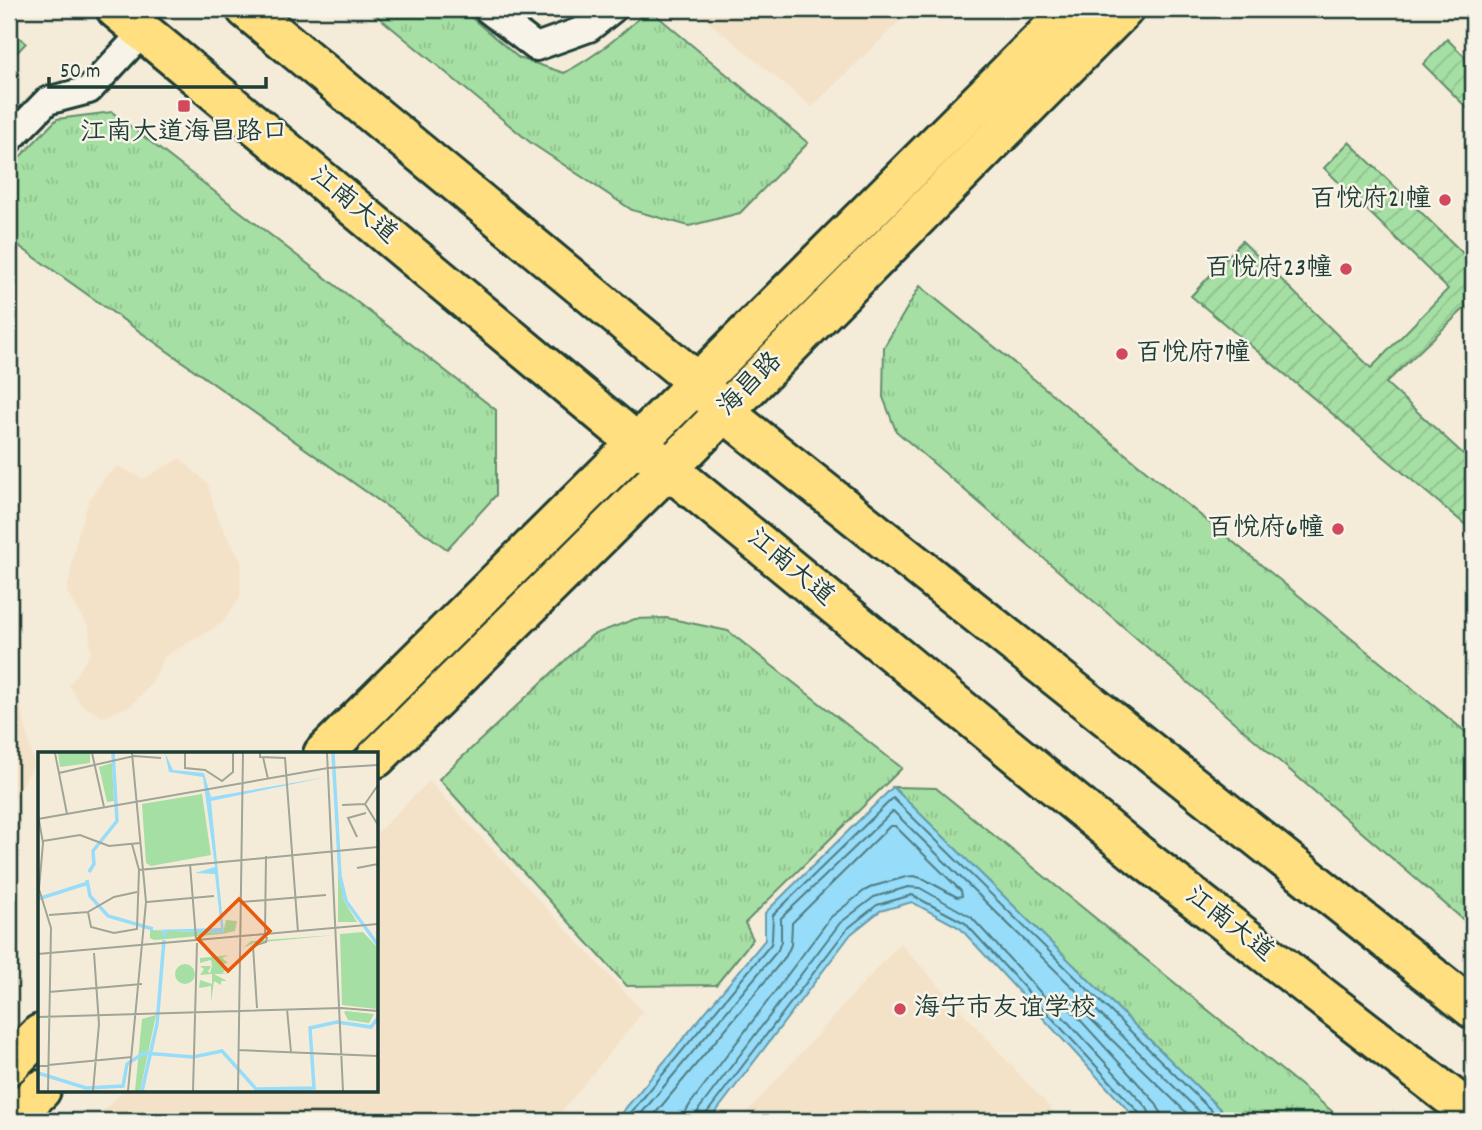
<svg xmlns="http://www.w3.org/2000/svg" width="1482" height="1130" font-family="Dekko,'LXGW WenKai TC',sans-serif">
	<defs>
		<pattern id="park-tufts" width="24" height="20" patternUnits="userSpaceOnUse" patternTransform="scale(1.75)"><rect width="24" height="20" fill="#a6dfa3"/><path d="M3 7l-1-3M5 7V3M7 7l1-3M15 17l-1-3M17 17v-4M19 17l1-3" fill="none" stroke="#8ec08d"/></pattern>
		<pattern id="garden-furrows" width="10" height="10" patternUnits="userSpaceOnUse" patternTransform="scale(1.75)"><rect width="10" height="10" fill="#a6dfa3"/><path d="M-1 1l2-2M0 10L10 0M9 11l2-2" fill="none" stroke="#8ec08d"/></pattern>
	</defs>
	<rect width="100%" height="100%" fill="#f5ebd9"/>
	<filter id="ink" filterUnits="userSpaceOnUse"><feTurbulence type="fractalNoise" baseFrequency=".0143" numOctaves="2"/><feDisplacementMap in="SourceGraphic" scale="14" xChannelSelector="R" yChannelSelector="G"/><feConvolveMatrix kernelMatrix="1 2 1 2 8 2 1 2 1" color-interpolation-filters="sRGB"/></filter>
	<g filter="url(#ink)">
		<g fill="#f3e2c8">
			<polygon points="693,9 912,9 812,107"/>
			<polygon points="180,458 208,484 217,517 241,562 240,598 222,623 164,657 151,683 132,705 103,717 81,704 69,685 91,653 89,628 67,592 77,538 89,500 107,475 118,466 143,479"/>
			<polygon points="9,654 34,765 13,800 9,803"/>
			<polygon points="429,781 643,1012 554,1121 93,1121 124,1090 376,1090 376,834"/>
			<polygon points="900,943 1062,1121 739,1121"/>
		</g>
		<g fill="url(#park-tufts)" stroke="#628e6c" stroke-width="2">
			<path d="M 369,9 L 461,9 L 519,58 L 564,73 C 598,55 621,35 649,9 L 808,143 L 740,213 L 689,226 L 632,210 L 531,143 Z"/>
			<polygon points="9,29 26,43 9,61"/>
			<polygon points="112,112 496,410 496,495 447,549 9,239 9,168 57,119"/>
			<polygon points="920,286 1473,738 1473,928 896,431 883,397 884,347"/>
			<polygon points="667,618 728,631 902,768 745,923 753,939 716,985 627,986 439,779 592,635 635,619"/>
			<polygon points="893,787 936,788 1344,1121 1232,1121"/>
		</g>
		<g fill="url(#garden-furrows)" stroke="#628e6c" stroke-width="2">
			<polygon points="1447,39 1473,65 1473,114 1423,64"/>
			<polygon points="1349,142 1473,263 1473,314 1466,307 1386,383 1473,463 1473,531 1191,296 1242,241 1371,368 1448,289 1324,168"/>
		</g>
		<polygon fill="#97dcf9" stroke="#679caa" stroke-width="2" points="893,787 1232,1121 1138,1121 960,928 912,902 880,911 851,934 709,1121 615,1121 765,940 765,913"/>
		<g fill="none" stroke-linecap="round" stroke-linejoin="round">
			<g stroke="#4f7d83" stroke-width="2">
				<polyline points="624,1121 771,944 772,939 773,915 893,798 1222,1121"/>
				<polyline points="635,1121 778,950 781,941 781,918 893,811 1209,1121"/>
				<polyline points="649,1121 786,956 791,945 792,923 890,826 895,826 961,891 962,896 957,897 924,879 914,876 906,877 874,886 864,891 831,917 691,1103 686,1111 685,1121"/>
				<polyline points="695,1121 699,1109 840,923 874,897 908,887 920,888 971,917 1147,1108 1150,1114 1151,1121"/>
				<polyline points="704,1121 706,1114 847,929 877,905 912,895 965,923 1140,1114 1142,1121"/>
				<polyline points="1162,1121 1160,1111 1155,1102 1063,1001 1063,996 1068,997 1195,1121"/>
			</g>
			<defs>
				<g id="minor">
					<polyline points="487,9 536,47 589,28 613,9"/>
					<polyline points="9,140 47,101 89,90 144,31"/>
				</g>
				<g id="primary">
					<polyline points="323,754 637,443 1072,9"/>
					<polyline points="376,758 668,469 1124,9"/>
					<polyline points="9,1065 40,1034"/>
					<polyline points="9,1121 41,1090"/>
				</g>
				<g id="trunk">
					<polyline points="116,9 637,443 1140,856 1473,1114"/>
					<polyline points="246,9 697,382 724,412 1473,1009"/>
				</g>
			</defs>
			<use href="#minor" stroke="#1f3d34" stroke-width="32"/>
			<use href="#primary" stroke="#1f3d34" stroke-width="44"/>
			<use href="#trunk" stroke="#1f3d34" stroke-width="44"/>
			<use href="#minor" stroke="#f7f3e8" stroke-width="26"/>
			<use href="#primary" stroke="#ffdf80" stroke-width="38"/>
			<use href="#trunk" stroke="#ffdf80" stroke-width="38"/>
		</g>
	</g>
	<g fill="#d1495b" stroke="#f7f3e8" stroke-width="2.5">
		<rect x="177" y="99" width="14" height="14" rx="3.5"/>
		<circle cx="1445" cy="200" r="7"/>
		<circle cx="1346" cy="269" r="7"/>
		<circle cx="1122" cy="354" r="7"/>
		<circle cx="1338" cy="529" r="7"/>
		<circle cx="900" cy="1009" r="7"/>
	</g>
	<g text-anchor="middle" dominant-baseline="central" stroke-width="5" stroke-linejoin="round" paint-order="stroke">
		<g font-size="26" fill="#1f3d34" stroke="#f7f3e8" text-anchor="end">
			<text x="184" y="133" text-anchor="middle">江南大道海昌路口</text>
			<text x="1431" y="200">百悦府21幢</text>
			<text x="1332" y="269">百悦府23幢</text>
			<text x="1136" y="354" text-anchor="start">百悦府7幢</text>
			<text x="1324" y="529">百悦府6幢</text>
			<text x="914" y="1009" text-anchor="start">海宁市友谊学校</text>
		</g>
		<g font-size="26" fill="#1f3d34" stroke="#f7f3e8">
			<text transform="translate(353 206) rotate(40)">江南大道</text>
			<text transform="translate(751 385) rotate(-45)">海昌路</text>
			<text transform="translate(790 568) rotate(40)">江南大道</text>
			<text transform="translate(1229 925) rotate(38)">江南大道</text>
		</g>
	</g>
	<g transform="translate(38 752)">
		<rect width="340" height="340" fill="#f5ebd9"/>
		<path d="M137 222a10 10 0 1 1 20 0a10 10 0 1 1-20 0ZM 306,260 L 308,259 L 336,262 L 331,271 L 310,268 Z" fill="#a6dfa3"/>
		<path d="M 52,1 L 52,11 L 22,15 L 20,1 ZM 164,42 L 173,103 L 113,114 L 108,111 L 104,52 ZM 300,100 L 306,149 L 319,170 L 300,170 ZM 188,168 L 199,169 L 197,179 L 184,182 L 116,188 L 112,186 L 112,178 L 185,181 ZM 325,180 L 339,195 L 339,257 L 304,253 L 302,182 ZM 297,183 L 216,191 L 205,196 L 213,189 ZM 118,263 L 102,339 L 97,339 L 104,267 Z" fill="#a6dfa3"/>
		<path d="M 74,11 L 76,49 L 69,50 L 61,15 ZM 191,203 L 184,206 L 190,211 L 183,212 L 190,217 L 184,221 L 190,222 L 176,222 L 189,229 L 183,229 L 183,233 L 176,229 L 173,250 L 173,234 L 161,236 L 162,228 L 174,232 L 174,222 L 162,223 L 166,217 L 162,214 L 173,214 L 170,220 L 172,221 L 174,214 L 173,208 L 162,211 L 162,206 Z" fill="#a6dfa3"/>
		<path d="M 127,1 L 135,18 L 166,21 L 173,45 L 289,25 L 173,49 L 186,181 L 130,179 L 125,187 L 124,178 L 112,178 L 183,176 L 177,122 L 157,121 L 177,115 L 165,25 L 131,20 Z" fill="#97dcf9"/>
		<path fill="none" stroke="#97dcf9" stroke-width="3.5" d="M 295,1 L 302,124 L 308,149 L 340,193M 51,120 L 56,112 L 55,99 L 79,69 L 75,1M 49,128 L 52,144 L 70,164 L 115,177M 0,147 L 50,131M 0,321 L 48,336 L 85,334 L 89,312 L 106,301 L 155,305 L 184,299 L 220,339M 220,337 L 276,336 L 272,276 L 299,270 L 333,275 L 340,266M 104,339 L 119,272 L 126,188"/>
		<path fill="none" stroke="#9fa597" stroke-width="2" d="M 17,1 L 29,62M 54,1 L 66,55M 147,1 L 147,16 L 167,18 L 184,29 L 195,20 L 195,1M 222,1 L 222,5 L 247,6 L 260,180M 289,1 L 305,339M 225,5 L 230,27M 21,21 L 96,4 L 123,6M 340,33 L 327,52 L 340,73M 304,53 L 327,52M 0,63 L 5,91 L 1,137 L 13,176 L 10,339M 0,67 L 290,16 L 340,13M 319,85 L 310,66 L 328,61M 5,89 L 42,83 L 71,94 L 102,91M 94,92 L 101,118M 152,112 L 158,187M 319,116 L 340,112M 99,140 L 76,145 L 50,160 L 53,175 L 76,181 L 99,177 L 101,118 L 340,95M 109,150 L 176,144M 203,150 L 288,143M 11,163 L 50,160M 227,182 L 228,104M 0,202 L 340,172M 11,240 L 104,232M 219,256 L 215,194 L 228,190 L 229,185M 249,257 L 253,300M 0,265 L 303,256 L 340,259M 200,298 L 340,304M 0,314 L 94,305M 55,339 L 61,272 L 56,201M 90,339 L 108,150 L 94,1M 155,339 L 159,191M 200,339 L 205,1"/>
		<path fill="#e8590c" fill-opacity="0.15" stroke="#e8590c" stroke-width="3.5" d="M 201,147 L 232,179 L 190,219 L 160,187 Z"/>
		<rect width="340" height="340" fill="none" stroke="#1f3d34" stroke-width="3.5"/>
	</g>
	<rect width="1482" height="1130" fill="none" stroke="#f7f3e8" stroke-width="35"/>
	<rect x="18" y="18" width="1447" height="1095" fill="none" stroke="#1f3d34" stroke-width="2.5" filter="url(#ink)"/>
	<path d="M49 77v10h217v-10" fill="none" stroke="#1f3d34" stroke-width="3.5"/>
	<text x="60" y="77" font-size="21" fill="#1f3d34" stroke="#f7f3e8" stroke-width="5" paint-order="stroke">50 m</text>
</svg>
